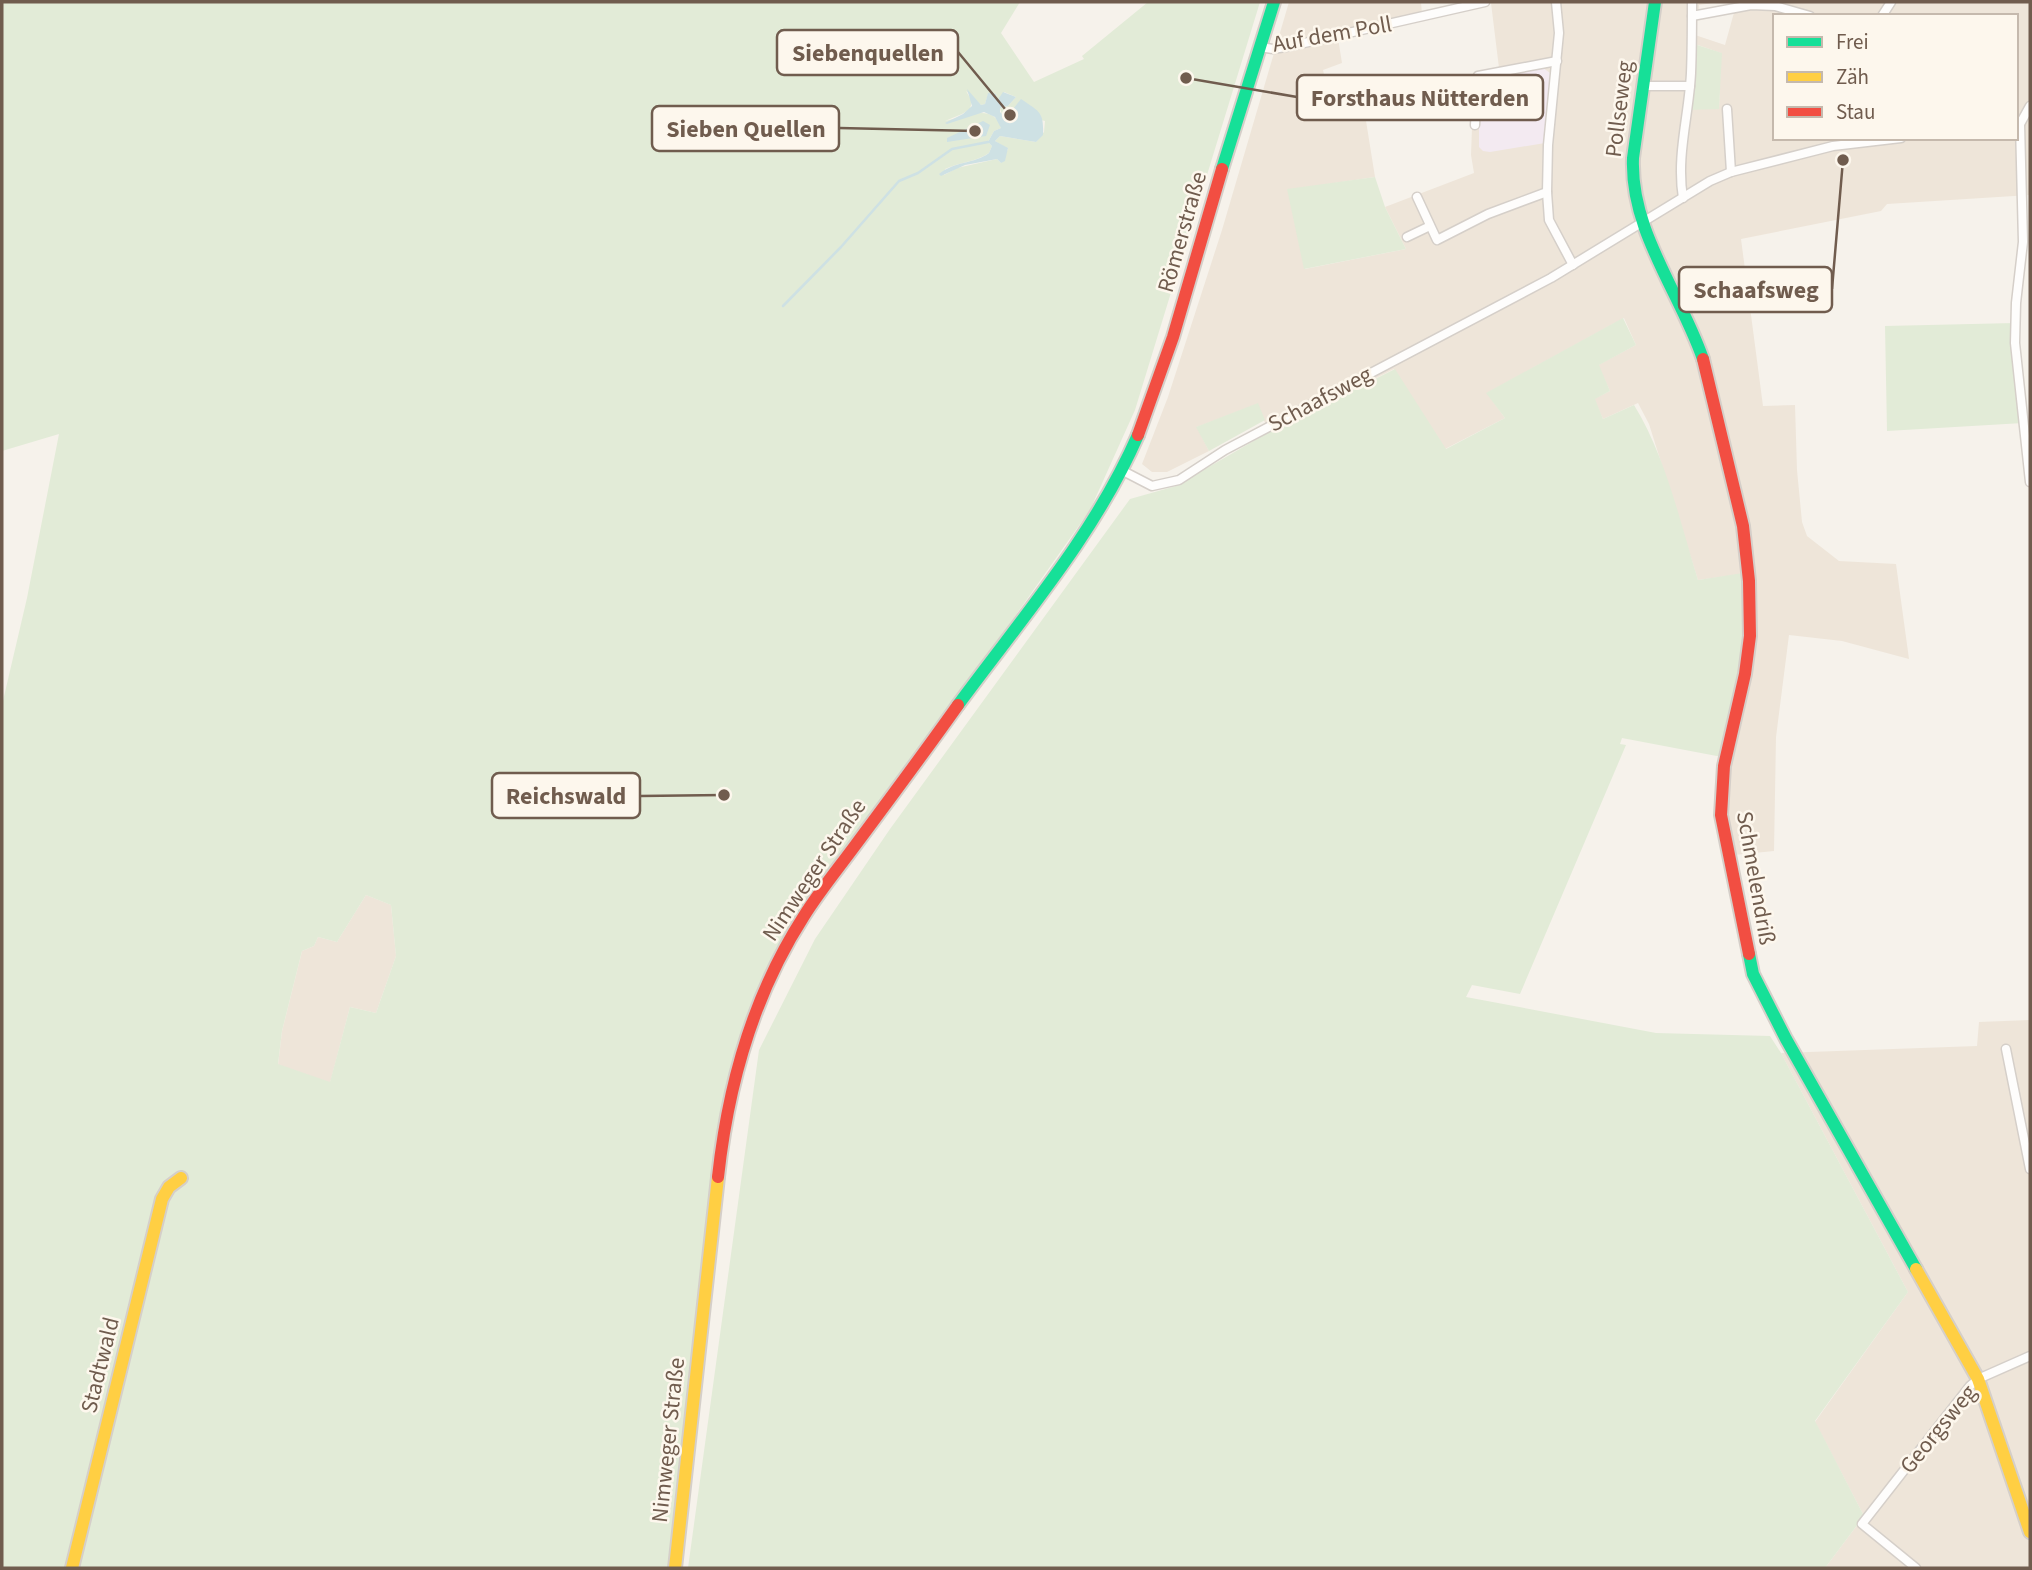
<svg xmlns="http://www.w3.org/2000/svg" width="2032" height="1570" font-family="'Source Sans 3',sans-serif">
	<rect width="100%" height="100%" fill="#f6f2eb"/>
	<g fill="#eee5d9" fill-rule="evenodd">
		<path d="M 1289,2 L 1421,2 L 1422,15 L 1337,32 L 1342,63 L 1323,70 L 1330,101 L 1362,96 L 1375,177 L 1288,190 L 1305,269 L 1406,249 L 1385,207 L 1474,173 L 1471,155 L 1474,73 L 1499,68 L 1491,3 L 1466,5 L 1466,2 L 1720,2 L 1699,5 L 1700,15 L 1751,5 L 1775,6 L 1776,2 L 2030,2 L 2030,195 L 1887,204 L 1881,211 L 1741,239 L 1763,406 L 1795,405 L 1797,470 L 1802,522 L 1807,536 L 1839,561 L 1896,564 L 1909,659 L 1842,641 L 1789,635 L 1776,737 L 1774,851 L 1724,856 L 1719,816 L 1719,769 L 1741,666 L 1746,631 L 1743,574 L 1698,580 L 1649,424 L 1638,403 L 1603,419 L 1594,399 L 1610,391 L 1598,365 L 1636,345 L 1624,318 L 1487,393 L 1505,418 L 1445,449 L 1394,369 L 1269,432 L 1257,404 L 1197,427 L 1209,451 L 1167,472 L 1152,472 L 1142,464 L 1168,397 L 1222,230 ZM 1735,9 L 1725,45 L 1692,34 L 1693,17 ZM 1775,16 L 2016,16 L 2016,138 L 1775,138 ZM 1692,43 L 1721,53 L 1719,109 L 1688,109 Z"/>
		<polygon points="366,895 391,905 396,956 376,1013 350,1007 330,1083 278,1065 282,1031 302,951 314,946 318,937 337,942"/>
		<polygon points="2030,1020 2030,1568 1825,1568 1864,1516 1815,1422 1908,1292 1781,1053 1977,1046 1979,1022"/>
	</g>
	<polygon fill="#f3eaf1" points="1543,68 1553,75 1545,143 1490,152 1483,151 1479,147 1479,89 1484,80 1494,76"/>
	<g fill="#e2ebd7" fill-rule="evenodd">
		<path d="M 2,2 L 1020,2 L 1001,33 L 1034,82 L 1084,59 L 1082,56 L 1148,2 L 1260,2 L 1135,410 L 1090,510 L 804,915 L 735,1073 L 674,1568 L 2,1568 L 2,705 L 27,598 L 59,434 L 2,451 ZM 966,91 L 981,105 L 985,104 L 988,94 L 996,94 L 997,102 L 1004,92 L 1016,97 L 1008,106 L 1000,108 L 1002,115 L 1006,118 L 1011,112 L 1045,121 L 1044,132 L 1036,142 L 1000,136 L 995,141 L 1008,149 L 1001,163 L 997,159 L 957,168 L 944,175 L 945,169 C 960,162 976,162 989,153 L 992,146 L 988,142 L 994,131 L 1001,128 C 994,102 964,117 945,121 L 962,114 L 970,109 L 972,101 ZM 366,895 L 391,905 L 396,956 L 376,1013 L 350,1007 L 330,1082 L 278,1064 L 282,1031 L 302,951 L 314,946 L 318,937 L 337,942 Z"/>
		<polygon points="1691,43 1722,53 1719,109 1688,110"/>
		<polygon points="1375,177 1385,207 1406,249 1304,269 1287,189"/>
		<path d="M 1623,318 L 1636,345 L 1599,365 L 1610,391 L 1595,399 L 1603,419 L 1634,405 C 1666,457 1680,522 1698,580 L 1743,573 L 1746,631 L 1741,666 L 1722,757 L 1622,738 L 1620,744 L 1626,745 L 1520,994 L 1472,985 L 1466,997 L 1656,1033 L 1770,1036 L 1781,1053 L 1908,1292 L 1815,1421 L 1864,1516 L 1825,1568 L 688,1568 L 759,1050 L 815,939 L 890,829 L 1130,499 L 1176,486 L 1269,432 L 1395,369 L 1446,449 L 1505,418 L 1486,393 Z"/>
		<polygon points="2015,323 2023,423 1887,431 1885,326"/>
		<polygon points="1258,403 1265,420 1209,451 1196,427"/>
	</g>
	<g fill="#cee1e4">
		<path d="M 967,89 L 981,105 L 985,104 L 988,93 L 996,94 L 997,101 L 1003,92 L 1016,97 L 1008,106 L 1000,108 L 1000,112 L 1006,118 L 1021,99 C 1040,112 1044,112 1043,135 L 1036,142 L 1000,136 L 995,141 L 1008,148 L 1005,161 L 1001,163 L 997,159 L 965,165 L 941,176 L 939,174 C 955,161 974,164 989,153 L 992,146 L 988,142 L 994,131 L 1001,128 L 995,117 L 984,112 L 947,124 L 945,123 L 963,114 L 972,106 Z"/>
		<polygon points="983,121 990,125 986,136 947,142 947,138"/>
	</g>
	<g fill="none" stroke-linecap="round" stroke-linejoin="round">
		<polyline stroke="#cee1e4" stroke-width="2.5" points="783,306 841,247 899,181 918,173 952,149 988,142"/>
		<defs>
			<g id="street">
				<polyline points="1556,2 1559,33 1548,145 1547,192 1549,220 1573,265"/>
				<polyline points="1692,16 1751,5 1775,6 1810,16"/>
				<polyline points="1882,16 1891,2"/>
				<polyline points="1260,47 1273,49 1291,46 1485,2"/>
				<polyline points="1643,86 1690,86"/>
				<polyline points="1727,109 1731,172"/>
				<polyline points="2020,124 2023,242 2016,303 2015,343 2030,482"/>
				<polyline points="2020,124 2030,106"/>
				<polyline points="1475,125 1478,76 1557,61"/>
				<polyline points="1417,197 1437,240 1488,214 1547,192"/>
				<path d="M 1683,198 C 1676,156 1689,115 1691,73 C 1692,49 1692,25 1692,2"/>
				<polyline points="1407,237 1430,226"/>
				<polyline points="1123,471 1152,486 1179,480 1225,450 1551,278 1710,181 1731,172 1833,146 1901,138"/>
				<polyline points="2006,1049 2030,1169"/>
				<polyline points="1916,1568 1862,1524 1970,1386 1978,1379 2030,1356"/>
			</g>
			<g id="fast">
				<path d="M 1655,2 L 1633,158 C 1630,231 1680,292 1703,359"/>
				<polyline points="1222,169 1274,2"/>
				<path d="M 958,705 C 1022,618 1095,534 1138,435"/>
				<polyline points="1749,954 1753,974 1786,1039 1916,1269"/>
			</g>
			<g id="slow">
				<polyline points="1916,1269 1978,1379 2030,1532"/>
				<polyline points="72,1568 162,1199 169,1187 181,1178"/>
				<polyline points="675,1568 718,1177"/>
			</g>
			<g id="jam">
				<polyline points="1703,359 1743,526 1749,581 1750,636 1745,674 1724,766 1721,815 1749,954"/>
				<polyline points="1138,435 1173,337 1222,169"/>
				<path d="M 718,1177 C 728,1085 753,995 804,916 C 819,892 837,870 854,847 C 889,800 924,753 958,705"/>
			</g>
		</defs>
		<use href="#street" stroke="#d5cfc9" stroke-width="11"/>
		<use href="#fast" stroke="#d5cfc9" stroke-width="16"/>
		<use href="#slow" stroke="#d5cfc9" stroke-width="16"/>
		<use href="#jam" stroke="#d5cfc9" stroke-width="16"/>
		<use href="#street" stroke="#fefdfc" stroke-width="8"/>
		<use href="#fast" stroke="#16e098" stroke-width="12"/>
		<use href="#slow" stroke="#ffcf43" stroke-width="12"/>
		<use href="#jam" stroke="#f24e42" stroke-width="12"/>
	</g>
	<g text-anchor="middle" dominant-baseline="central" stroke-width="5" stroke-linejoin="round" paint-order="stroke">
		<g font-size="23" fill="#705c4e" stroke="#fdf7ed">
			<text transform="translate(1332 34) rotate(-10)">Auf dem Poll</text>
			<text transform="translate(1619 109) rotate(-83)">Pollseweg</text>
			<text transform="translate(1182 232) rotate(-74)">Römerstraße</text>
			<text transform="translate(1320 399) rotate(-28)">Schaafsweg</text>
			<text transform="translate(814 870) rotate(-56)">Nimweger Straße</text>
			<text transform="translate(1756 878) rotate(80)">Schmelendriß</text>
			<text transform="translate(100 1365) rotate(-76)">Stadtwald</text>
			<text transform="translate(1938 1429) rotate(-51)">Georgsweg</text>
			<text transform="translate(668 1440) rotate(-84)">Nimweger Straße</text>
		</g>
	</g>
	<path fill="none" stroke="#705c4e" stroke-width="2.5" d="M1010 115L958 52M1186 78L1297 97M975 131L839 128M1843 160L1832 289M724 795L640 796"/>
	<g fill="#705c4e" stroke="#fdf7ed" stroke-width="2.5">
		<circle cx="1010" cy="115" r="7"/>
		<circle cx="1186" cy="78" r="7"/>
		<circle cx="975" cy="131" r="7"/>
		<circle cx="1843" cy="160" r="7"/>
		<circle cx="724" cy="795" r="7"/>
	</g>
	<g fill="#fdf7ed" stroke="#705c4e" stroke-width="2.5">
		<rect x="777" y="30" width="181" height="45" rx="7"/>
		<rect x="1297" y="75" width="246" height="45" rx="7"/>
		<rect x="652" y="106" width="187" height="45" rx="7"/>
		<rect x="1679" y="267" width="153" height="45" rx="7"/>
		<rect x="492" y="773" width="148" height="45" rx="7"/>
	</g>
	<g font-size="24" text-anchor="middle" font-weight="bold" fill="#705c4e">
		<text x="868" y="61">Siebenquellen</text>
		<text x="1420" y="106">Forsthaus Nütterden</text>
		<text x="746" y="137">Sieben Quellen</text>
		<text x="1756" y="298">Schaafsweg</text>
		<text x="566" y="804">Reichswald</text>
	</g>
	<rect width="2032" height="1570" fill="none" stroke="#705c4e" stroke-width="7"/>
	<rect x="1773" y="14" width="245" height="126" fill="#fdf7ed" stroke="#c5b9ad" stroke-width="2"/>
	<rect x="1787" y="37" width="35" height="10" fill="#16e098" stroke="#c5b9ad" stroke-width="2"/>
	<text x="1836" y="49" font-size="21" fill="#705c4e">Frei</text>
	<rect x="1787" y="72" width="35" height="10" fill="#ffcf43" stroke="#c5b9ad" stroke-width="2"/>
	<text x="1836" y="84" font-size="21" fill="#705c4e">Zäh</text>
	<rect x="1787" y="107" width="35" height="10" fill="#f24e42" stroke="#c5b9ad" stroke-width="2"/>
	<text x="1836" y="119" font-size="21" fill="#705c4e">Stau</text>
</svg>
